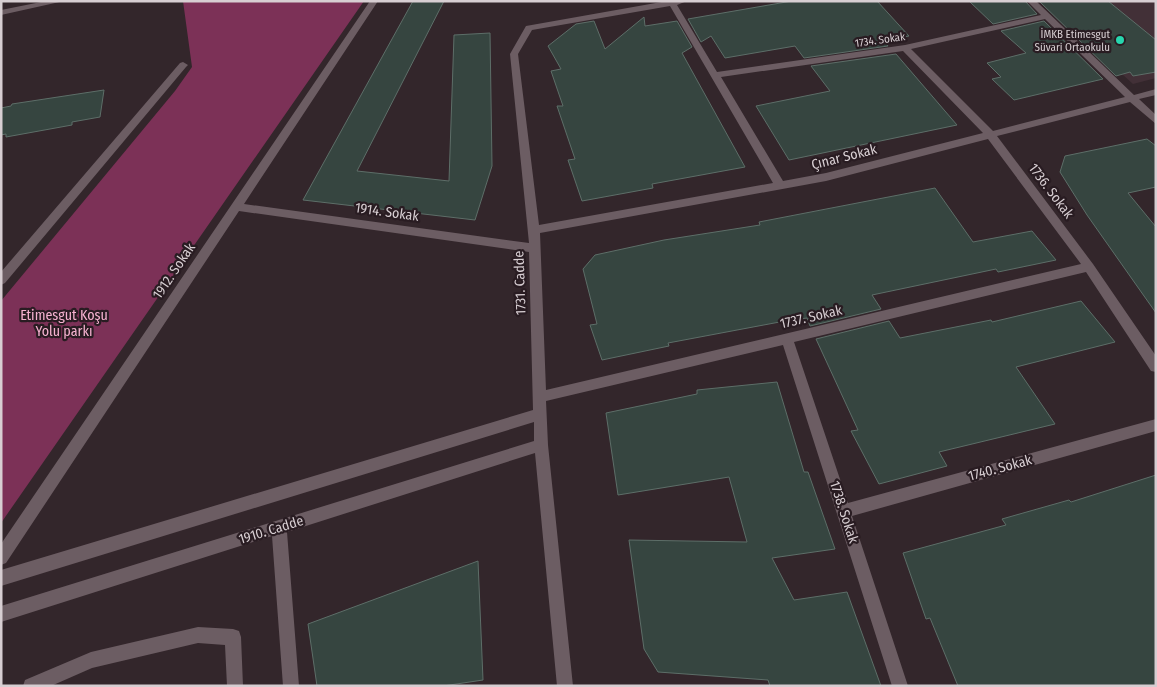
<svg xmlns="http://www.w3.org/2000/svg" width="1157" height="687" font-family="'Fira Sans Condensed',sans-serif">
	<rect width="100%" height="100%" fill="#33262b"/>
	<polygon fill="#423037" points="1042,1 1156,1 1156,78 1133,84"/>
	<polygon fill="#7c3157" points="183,1 364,1 1,523 1,301 175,91 192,67"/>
	<g fill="#364540" stroke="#5d6e68">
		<polygon points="413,1 444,1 357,171 449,181 454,35 490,33 492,166 475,220 303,200"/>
		<polygon points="792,1 877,1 909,36 884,41 888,46 804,58 795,46 725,58 711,36 701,42 688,19"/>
		<polygon points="969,1 1025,1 1037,14 993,24"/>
		<polygon points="1039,1 1108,1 1156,40 1156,72 1133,76 1130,72 1116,76"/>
		<polygon points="644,17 645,26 677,21 692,47 682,53 745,167 652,184 653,188 582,201 568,160 575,159 557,106 563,106 551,71 561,69 548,46 576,24 594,21 605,49"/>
		<polygon points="1044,21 1103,79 1014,100 992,79 1001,77 987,63 1026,53 1001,31"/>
		<polygon points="896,54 957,125 789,160 756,106 830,91 811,66"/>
		<polygon points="104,90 100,117 72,122 72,125 6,137 6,134 1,135 1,108 11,106 12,104"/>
		<polygon points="1147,139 1156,146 1156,187 1128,193 1156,227 1156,313 1087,215 1060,172 1065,156"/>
		<polygon points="935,188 973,242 1032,231 1056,260 998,272 996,269 872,295 881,309 810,326 807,318 785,321 668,343 669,346 602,360 590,325 597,324 583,269 595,255 664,240 760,225 759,222"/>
		<polygon points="1081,301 1115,342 1016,367 1055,424 939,452 947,466 879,484 851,431 858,430 816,339 889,321 900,338 991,320 992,322"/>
		<polygon points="777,382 804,472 808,472 835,549 772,558 794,600 847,592 881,686 770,686 768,680 658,672 644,649 629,540 747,542 729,477 618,495 606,413 697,394 697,390"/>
		<polygon points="1156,475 1156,686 958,686 930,618 926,619 903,553 1006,525 1002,519 1069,500 1071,502"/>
		<polygon points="478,561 483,680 443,686 317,686 308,624"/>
	</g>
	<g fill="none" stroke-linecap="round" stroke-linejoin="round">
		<polygon fill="#6c5d63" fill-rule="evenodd" points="198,627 233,629 239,631 241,637 243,686 227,686 225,645 198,643 92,668 51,686 23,686 25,680 91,652"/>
		<g fill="#6c5d63" fill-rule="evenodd">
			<path d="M 370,1 L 378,1 L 244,204 L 529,243 L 510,54 L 526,26 L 667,1 L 687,1 L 677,5 L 717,72 L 905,45 L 1041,15 L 1027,1 L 1036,1 L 1134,95 L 1156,89 L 1156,95 L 1139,99 L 1156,115 L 1156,124 L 1130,102 L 997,136 L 1093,264 L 1156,356 L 1156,372 L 1151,371 L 1086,272 L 794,342 L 848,503 L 1156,419 L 1156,431 L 852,516 L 908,686 L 892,686 L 783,345 L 546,401 L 548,445 L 573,686 L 557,686 L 535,453 L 287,532 L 299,686 L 283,686 L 272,536 L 1,622 L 1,606 L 534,441 L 534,422 L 1,586 L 1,570 L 533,410 L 529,252 L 239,211 L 6,563 L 1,565 L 1,544 ZM 670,6 L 773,183 L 539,225 L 518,54 L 532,30 ZM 1045,19 L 1125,97 L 993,131 L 911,49 ZM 903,51 L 983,133 L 826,173 L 783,181 L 721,77 ZM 988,139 L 1081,264 L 546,390 L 540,233 L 826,181 Z"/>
			<polygon points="183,62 188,65 186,67 5,283 1,285 1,272 180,63"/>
		</g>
		<polygon fill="#6c5d63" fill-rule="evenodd" points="46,1 64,1 1,15 1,10"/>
	</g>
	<circle fill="#27d5ad" stroke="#291c22" stroke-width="2" cx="1120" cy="40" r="5"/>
	<g text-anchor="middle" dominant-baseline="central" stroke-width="4.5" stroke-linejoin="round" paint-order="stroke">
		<g font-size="11" fill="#d7ced2" stroke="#291c22" text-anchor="end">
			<text x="1110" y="34">İMKB Etimesgut<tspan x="1110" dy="13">Süvari Ortaokulu</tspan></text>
		</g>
		<g font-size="11" fill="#d7ced2" stroke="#291c22">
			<text transform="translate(880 40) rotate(-8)">1734. Sokak</text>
		</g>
		<g font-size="14" fill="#d7ced2" stroke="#291c22">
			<text transform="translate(844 157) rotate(-14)">Çınar Sokak</text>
			<text transform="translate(1051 191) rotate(53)">1736. Sokak</text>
			<text transform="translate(387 212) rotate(8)">1914. Sokak</text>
			<text transform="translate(174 271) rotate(-56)">1912. Sokak</text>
			<text transform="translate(520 283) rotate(-92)">1731. Cadde</text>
			<text transform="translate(811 317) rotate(-13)">1737. Sokak</text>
			<text transform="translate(1000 468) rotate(-15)">1740. Sokak</text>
			<text transform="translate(844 512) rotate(72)">1738. Sokak</text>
			<text transform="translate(271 530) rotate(-17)">1910. Cadde</text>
		</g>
		<g font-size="14" fill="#f6b2d0" stroke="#291c22">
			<text x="64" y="315">Etimesgut Koşu<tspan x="64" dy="16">Yolu parkı</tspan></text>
		</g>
	</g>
	<rect width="1157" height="687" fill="none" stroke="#d7ced2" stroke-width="5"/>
</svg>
